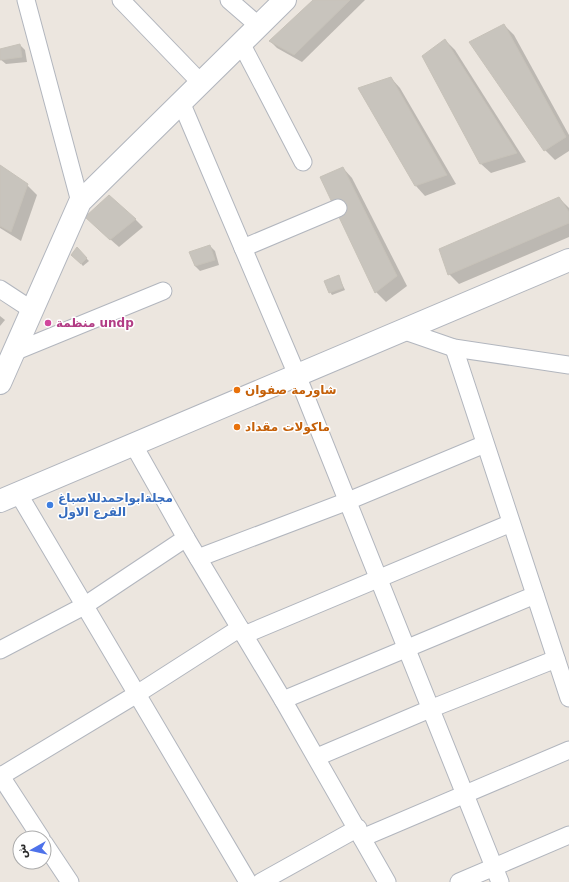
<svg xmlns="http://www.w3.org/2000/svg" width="569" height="882" font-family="'DejaVu Sans',Cairo,sans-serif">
	<rect width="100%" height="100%" fill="#ece6df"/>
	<g fill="#0003">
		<polygon points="314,0 365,0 302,62 277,48 270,41"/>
		<polygon points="504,25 514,35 569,135 569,151 555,160 545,150"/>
		<polygon points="445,40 455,50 526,162 491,173 481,164"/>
		<polygon points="20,45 25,50 27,62 6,64 0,59 0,50"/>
		<polygon points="391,78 400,88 456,184 425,196 416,186"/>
		<polygon points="0,167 27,185 37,195 21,241 0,228"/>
		<polygon points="343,168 352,178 407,286 386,302 376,292 321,177"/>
		<polygon points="559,198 569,208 569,237 459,284 449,274"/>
		<polygon points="135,219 143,227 119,247 94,225"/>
		<polygon points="210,246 215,251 219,265 200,271 195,266 191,253"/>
		<polygon points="77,249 89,261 83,266 72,254"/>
		<polygon points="339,277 345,290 332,295 330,292"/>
		<polygon points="0,316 5,320 0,326"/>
	</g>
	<g fill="#c8c4bd" stroke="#c7c2b9">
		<polygon points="313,0 350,0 294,55 269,41"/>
		<polygon points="504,24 566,137 544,151 469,42"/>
		<polygon points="445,39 517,153 480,164 422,56"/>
		<polygon points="20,44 22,57 0,60 0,49"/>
		<polygon points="391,77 447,175 415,186 358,88"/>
		<polygon points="0,165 28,184 11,232 0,226"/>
		<polygon points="343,167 397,276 375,293 320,177"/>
		<polygon points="109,195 136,219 110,240 85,217"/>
		<polygon points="559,197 569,212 569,223 448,275 439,249"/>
		<polygon points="210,245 215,260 195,266 189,252"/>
		<polygon points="77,247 87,258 81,264 71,255"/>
		<polygon points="339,275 343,288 329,293 324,281"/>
	</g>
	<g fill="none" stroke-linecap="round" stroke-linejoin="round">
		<defs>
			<g id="street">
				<polyline points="26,0 80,202"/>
				<polyline points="121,0 201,83"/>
				<polyline points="229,0 259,26"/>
				<polyline points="241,43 303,162"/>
				<polyline points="181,102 297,375 500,882"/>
				<polyline points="243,248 338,208"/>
				<polyline points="0,289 32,310"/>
				<polyline points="402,330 454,348 569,365"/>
				<polyline points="454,348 569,698"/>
				<polyline points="14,352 163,291"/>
				<polyline points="133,444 186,538 283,700 387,882"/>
				<polyline points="18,493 248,882"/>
				<polyline points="198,558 348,501 485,444"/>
				<polyline points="244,635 511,523"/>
				<polyline points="0,650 84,606 186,538"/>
				<polyline points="283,700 535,595"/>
				<polyline points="317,757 430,709 556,659"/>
				<polyline points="0,775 41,838"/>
				<polyline points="1,776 137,694 240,628"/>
				<polyline points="362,838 569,750"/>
				<polyline points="44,843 70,882"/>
				<polyline points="261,882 358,828"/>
				<polyline points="459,882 569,835"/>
			</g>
			<g id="secondary">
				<polyline points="0,383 80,202 285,0"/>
				<polyline points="0,501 569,260"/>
			</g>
		</defs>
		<use href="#street" stroke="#b2b6be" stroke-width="19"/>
		<use href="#secondary" stroke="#b2b6be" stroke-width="24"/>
		<use href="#street" stroke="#fff" stroke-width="17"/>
		<use href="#secondary" stroke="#fff" stroke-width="22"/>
	</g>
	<circle fill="#d1479c" stroke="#fff" stroke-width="1.5" cx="48" cy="323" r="4"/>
	<g fill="#e8710a" stroke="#fff" stroke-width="1.5">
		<circle cx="237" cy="390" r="4"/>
		<circle cx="237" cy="427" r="4"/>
	</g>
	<circle fill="#3f7fe0" stroke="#fff" stroke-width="1.5" cx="50" cy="505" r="4"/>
	<g text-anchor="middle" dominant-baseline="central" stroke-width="3" stroke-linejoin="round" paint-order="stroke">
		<g font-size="12" font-weight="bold" fill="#b23c85" stroke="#fff" text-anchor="start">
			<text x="56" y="323">منظمة undp</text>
		</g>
		<g font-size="12" font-weight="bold" fill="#c56008" stroke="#fff" text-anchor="start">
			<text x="245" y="390">شاورمة صفوان</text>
			<text x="245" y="427">ماكولات مقداد</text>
		</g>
		<g font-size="12" font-weight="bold" fill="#366cbe" stroke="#fff" text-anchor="start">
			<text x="58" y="498">مجلةابواحمدللاصباغ<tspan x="58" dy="14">الفرع الاول</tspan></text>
		</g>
	</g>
	<g transform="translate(32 850) rotate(262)"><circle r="19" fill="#ffffff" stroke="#ababab"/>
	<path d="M0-3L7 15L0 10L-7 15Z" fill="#4e72ea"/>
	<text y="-6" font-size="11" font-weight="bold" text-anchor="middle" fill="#2c2c2c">ش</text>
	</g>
</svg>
